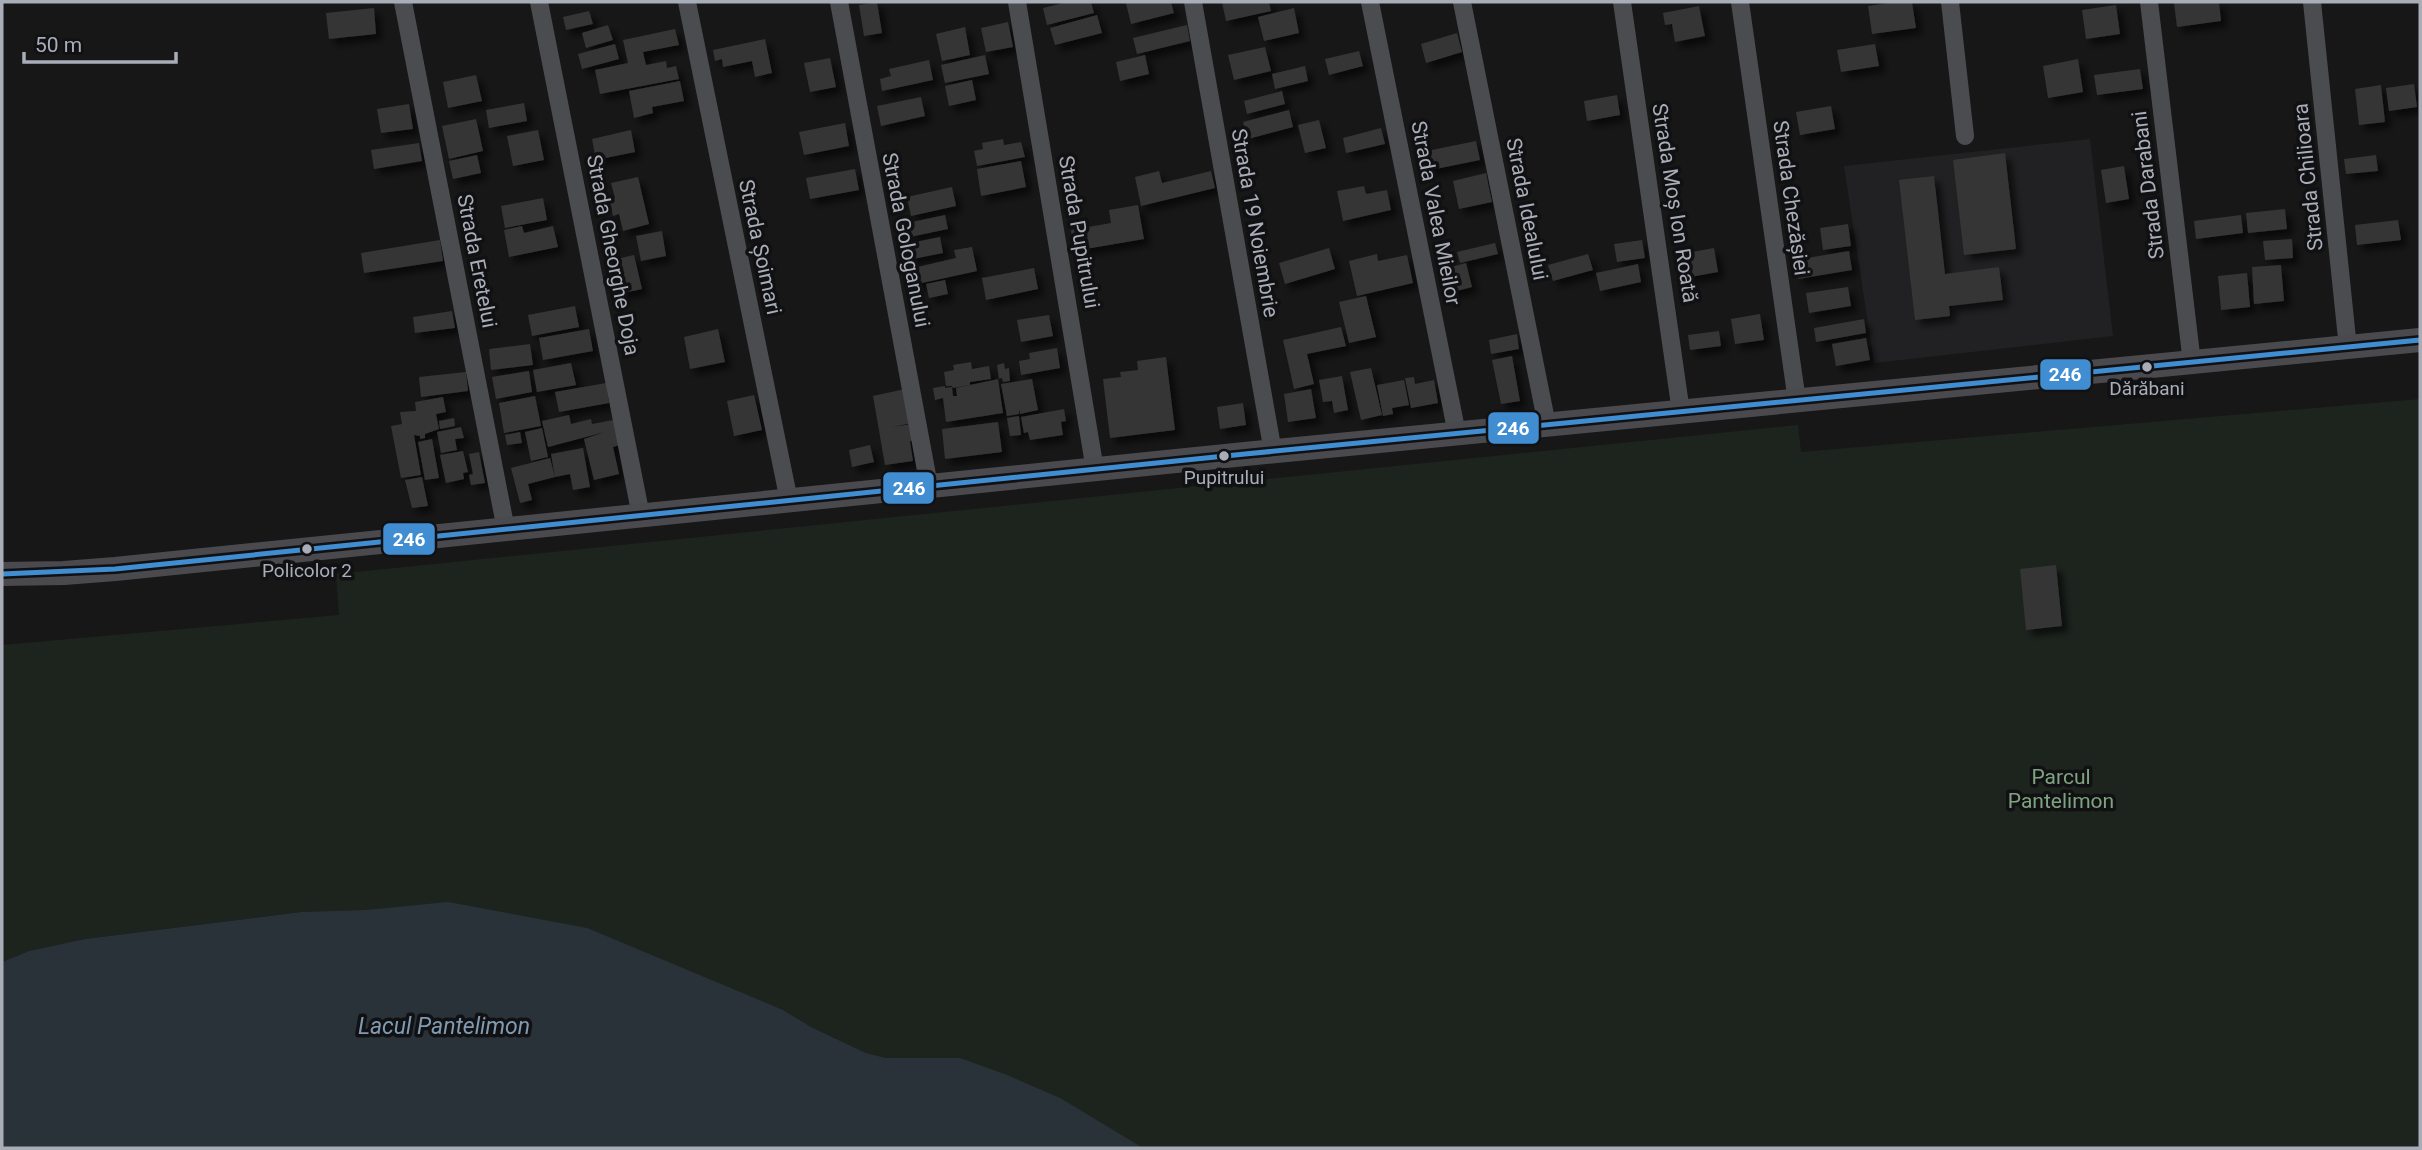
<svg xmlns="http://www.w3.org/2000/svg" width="2422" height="1150" font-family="Roboto,sans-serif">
	<defs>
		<filter id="shadow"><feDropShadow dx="6" dy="6" stdDeviation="3.5" flood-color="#0009"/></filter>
	</defs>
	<rect width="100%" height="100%" fill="#171717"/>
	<polygon fill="#212123" points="2090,139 2113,336 1874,363 1844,166"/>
	<polygon fill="#1d241e" points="2420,399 2420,1148 1140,1148 960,1058 886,1058 866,1053 811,1027 783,1010 366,910 301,912 85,939 29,951 2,962 2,645 339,615 336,574 1798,425 1801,452"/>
	<polygon fill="#2a3239" points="448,902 587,928 783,1010 811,1027 866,1053 886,1058 960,1058 1007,1075 1060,1098 1143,1148 2,1148 2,962 29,951 85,939 301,912 366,910"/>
	<g fill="#353536" filter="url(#shadow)">
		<polygon points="877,2 882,33 864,36 859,5"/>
		<polygon points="1068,2 1091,2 1094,13 1047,25 1043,8"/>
		<polygon points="1132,2 1171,2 1174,13 1131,24 1126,3"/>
		<polygon points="1222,2 1269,2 1271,11 1226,21"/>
		<polygon points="1896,2 1912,2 1916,28 1872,34 1868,6"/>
		<polygon points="2219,2 2221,21 2177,27 2174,3"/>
		<polygon points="2116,5 2120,34 2086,39 2082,10"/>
		<polygon points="1699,6 1705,36 1675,42 1672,24 1665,25 1663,13"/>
		<polygon points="374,8 376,34 329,39 326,13"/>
		<polygon points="1294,8 1299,33 1264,41 1258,17"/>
		<polygon points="589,11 593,24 566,30 563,17"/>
		<polygon points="1097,15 1102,33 1055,45 1050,28"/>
		<polygon points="1008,22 1013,47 986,52 981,28"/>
		<polygon points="608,25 613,40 586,48 582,33"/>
		<polygon points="1187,25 1190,41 1137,54 1133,38"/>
		<polygon points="965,27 970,55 942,61 936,34"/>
		<polygon points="675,29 679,45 643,52 646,65 666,61 667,68 676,66 679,79 600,94 595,70 628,63 623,40"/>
		<polygon points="1457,33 1462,52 1426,63 1421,44"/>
		<polygon points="765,39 772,73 755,77 752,61 723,67 722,59 715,61 713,50"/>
		<polygon points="615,44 619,59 582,69 578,54"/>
		<polygon points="1875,44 1879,66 1841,72 1837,50"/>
		<polygon points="1265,47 1271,71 1234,80 1228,55"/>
		<polygon points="1359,51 1363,66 1329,75 1325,59"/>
		<polygon points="985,55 989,74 945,83 941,65"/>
		<polygon points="1145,55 1149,74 1120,81 1116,62"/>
		<polygon points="830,58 836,87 810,92 804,63"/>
		<polygon points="2078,59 2083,92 2048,98 2043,66"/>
		<polygon points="929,60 933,80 882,91 880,79 891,76 889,69"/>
		<polygon points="1305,66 1308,81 1275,89 1272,74"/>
		<polygon points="2140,69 2143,89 2097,95 2094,75"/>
		<polygon points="476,75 482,101 448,108 443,82"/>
		<polygon points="972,80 976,100 949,106 945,86"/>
		<polygon points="680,81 684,101 652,107 653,113 634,118 629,91"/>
		<polygon points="2414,84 2417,107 2389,111 2386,88"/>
		<polygon points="2381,85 2385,122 2359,125 2355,89"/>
		<polygon points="1282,91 1285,104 1247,114 1244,101"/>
		<polygon points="1617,95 1620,115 1587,121 1584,101"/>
		<polygon points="921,97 925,116 881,126 877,106"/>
		<polygon points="524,103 527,121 489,128 486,110"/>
		<polygon points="409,104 413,129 381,133 377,109"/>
		<polygon points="1831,106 1835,129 1800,135 1796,112"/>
		<polygon points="1289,110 1293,127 1248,139 1243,122"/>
		<polygon points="476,119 483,151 449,159 442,126"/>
		<polygon points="1319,120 1326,148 1305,153 1298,125"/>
		<polygon points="845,123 849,146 804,155 799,132"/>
		<polygon points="1381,128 1385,144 1346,153 1343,138"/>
		<polygon points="538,130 544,160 513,166 507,136"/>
		<polygon points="631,130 635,152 596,160 592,139"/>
		<polygon points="1003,139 1004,145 1021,142 1025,157 977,166 974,151 983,149 982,143"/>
		<polygon points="1476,141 1480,160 1421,172 1417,153"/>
		<polygon points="419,143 422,161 374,169 371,150"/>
		<polygon points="2005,153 2016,249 1964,255 1953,160"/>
		<polygon points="477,155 481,173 453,179 449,161"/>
		<polygon points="2376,155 2378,171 2346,174 2344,159"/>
		<polygon points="1021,161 1026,187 981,196 977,169"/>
		<polygon points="2124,166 2129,199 2106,203 2101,170"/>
		<polygon points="855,169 859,190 810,199 806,178"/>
		<polygon points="1159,171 1162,183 1211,171 1215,188 1141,206 1135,177"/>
		<polygon points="1486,173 1492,202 1459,209 1453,181"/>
		<polygon points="1934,176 1945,274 1999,267 2003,300 1949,306 1950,316 1915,320 1899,180"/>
		<polygon points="638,177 649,224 623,231 619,214 613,216 609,200 615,198 611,183"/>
		<polygon points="1364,186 1366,194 1387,190 1391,210 1343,221 1337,191"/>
		<polygon points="952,187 956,206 911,216 907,197"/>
		<polygon points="543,198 547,220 505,228 501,206"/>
		<polygon points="1138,205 1144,239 1074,251 1071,230 1111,223 1109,210"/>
		<polygon points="2285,209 2287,229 2248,233 2246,213"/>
		<polygon points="945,215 948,229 910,237 907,223"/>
		<polygon points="2241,215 2243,233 2196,239 2194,221"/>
		<polygon points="2398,220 2401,240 2357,245 2355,225"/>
		<polygon points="1848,224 1851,246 1823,250 1820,228"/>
		<polygon points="522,226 524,233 553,226 558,247 509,257 504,230"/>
		<polygon points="662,231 666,256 641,261 636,236"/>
		<polygon points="940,237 943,253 908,260 905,244"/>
		<polygon points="2292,239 2293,258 2265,260 2263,241"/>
		<polygon points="440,240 443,261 364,273 361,253"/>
		<polygon points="1642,240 1645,258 1617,262 1614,244"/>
		<polygon points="1495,243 1498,254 1460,263 1457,252"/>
		<polygon points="972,247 977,271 913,285 909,269 956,258 954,250"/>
		<polygon points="1329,248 1335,269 1285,284 1279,263"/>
		<polygon points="1714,248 1718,272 1685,278 1681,254"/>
		<polygon points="1849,251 1852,270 1798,279 1795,260"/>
		<polygon points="1377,254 1378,261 1407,255 1413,283 1357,296 1349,261"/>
		<polygon points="1588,254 1593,270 1553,281 1548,265"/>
		<polygon points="634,255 642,289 619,294 612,260"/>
		<polygon points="1466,263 1472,287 1445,294 1439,270"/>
		<polygon points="1638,264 1641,282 1600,291 1596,273"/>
		<polygon points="2281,265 2284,301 2254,304 2252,267"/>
		<polygon points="1034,268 1038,289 986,300 982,278"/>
		<polygon points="2247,273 2250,307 2221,310 2218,276"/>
		<polygon points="945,280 948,294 929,298 926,284"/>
		<polygon points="1848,287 1851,306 1809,313 1806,293"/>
		<polygon points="1366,296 1376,337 1349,343 1339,302"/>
		<polygon points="575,306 579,327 532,336 528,315"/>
		<polygon points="452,311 455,328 415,333 413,317"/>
		<polygon points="1760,314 1764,340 1735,344 1731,319"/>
		<polygon points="1049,315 1053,336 1021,342 1017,320"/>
		<polygon points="1864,319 1866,333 1816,342 1814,328"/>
		<polygon points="1341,327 1346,346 1307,354 1314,384 1294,389 1283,340"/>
		<polygon points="589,329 593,351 543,360 539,338"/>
		<polygon points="718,329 725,362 690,369 684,337"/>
		<polygon points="1719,331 1721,346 1690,350 1688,335"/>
		<polygon points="1517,334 1519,349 1491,354 1489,340"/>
		<polygon points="1866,338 1870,360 1836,366 1832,344"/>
		<polygon points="530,344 533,365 491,370 489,349"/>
		<polygon points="1057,348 1060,368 1021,375 1019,361 1030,359 1029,353"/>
		<polygon points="1512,356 1520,401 1501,404 1492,360"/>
		<polygon points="1166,357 1175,430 1110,438 1103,379 1121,377 1120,372 1138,370 1137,361"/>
		<polygon points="971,362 972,369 989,366 991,379 970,382 970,385 953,388 952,386 946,386 944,372 954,370 953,365"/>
		<polygon points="571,363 576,385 537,392 533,370"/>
		<polygon points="1004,363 1005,369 1009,368 1010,381 1003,382 1002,378 999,379 997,365"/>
		<polygon points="1371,368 1382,415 1361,420 1350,372"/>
		<polygon points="529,371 532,392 496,399 492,377"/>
		<polygon points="466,372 468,391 421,397 419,377"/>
		<polygon points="1342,376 1348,410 1334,413 1332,401 1323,402 1319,380"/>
		<polygon points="1414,377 1415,384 1434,380 1438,403 1411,408 1405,378"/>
		<polygon points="998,379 1003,413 946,422 943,398 935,400 933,388 945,386 945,388 952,387 953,396 957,396 956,388"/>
		<polygon points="1032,379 1038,410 1020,414 1019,409 1019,414 1007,416 1001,384"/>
		<polygon points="1404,380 1409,405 1392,408 1393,414 1383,416 1377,385"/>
		<polygon points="606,383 609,403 559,412 555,392"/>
		<polygon points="905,389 912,423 892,427 912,424 915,440 910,441 913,461 885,465 873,396"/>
		<polygon points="1311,389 1316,418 1288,422 1284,394"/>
		<polygon points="754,395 762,430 734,436 727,401"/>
		<polygon points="535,396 541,426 504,433 499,403"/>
		<polygon points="443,397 446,412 436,414 439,429 425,434 425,438 420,439 420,436 414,435 421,475 401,478 391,426 402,424 400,412 416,411 415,402"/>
		<polygon points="1243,403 1246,425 1220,429 1217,407"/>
		<polygon points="1064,409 1066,421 1061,422 1063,435 1030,440 1028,432 1024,433 1021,417"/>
		<polygon points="569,415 571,424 591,419 592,424 613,420 620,445 613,447 619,474 594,480 584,439 605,432 548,447 542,421"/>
		<polygon points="1019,416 1021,435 1010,436 1007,418"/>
		<polygon points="454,418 455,426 440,429 439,421"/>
		<polygon points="998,422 1002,452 945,459 942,429"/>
		<polygon points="461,427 464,438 455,439 457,450 441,453 437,432"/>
		<polygon points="542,428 548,457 531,461 525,432"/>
		<polygon points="520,432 522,443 507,445 505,435"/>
		<polygon points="432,439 439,478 425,480 418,442"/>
		<polygon points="870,445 874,462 852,467 849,450"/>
		<polygon points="583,448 590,487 573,490 570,474 555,477 551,454"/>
		<polygon points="463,451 468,472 463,473 464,479 446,483 440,455"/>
		<polygon points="479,452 485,483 471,485 469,475 473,474 469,454"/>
		<polygon points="550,458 555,477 528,484 532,500 520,503 511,468"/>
		<polygon points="422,477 428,506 412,508 405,480"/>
		<polygon points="2056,565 2062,626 2026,630 2020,569"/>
	</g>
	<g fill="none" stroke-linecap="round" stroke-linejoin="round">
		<g stroke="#4b4c50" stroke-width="18">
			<polyline points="403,2 506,530"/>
			<polyline points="539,2 641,516"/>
			<polyline points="687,2 789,501"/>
			<polyline points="839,2 929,486"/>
			<polyline points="1017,2 1095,470"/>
			<polyline points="1193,2 1273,452"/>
			<polyline points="1370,2 1457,434"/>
			<polyline points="1462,2 1547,425"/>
			<polyline points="1622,2 1681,412"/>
			<polyline points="1740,2 1797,401"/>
			<polyline points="1950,2 1965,136"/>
			<polyline points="2149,2 2192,363"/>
			<polyline points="2312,2 2348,348"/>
		</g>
		<polyline stroke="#4a4a4e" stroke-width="24" points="2,574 64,573 115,569 1245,454 2420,340"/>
		<defs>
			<polyline id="bus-1" points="2,574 115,569 1245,454 2420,340"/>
		</defs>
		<use href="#bus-1" stroke="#111113" stroke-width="10"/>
		<use href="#bus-1" stroke="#408ed1" stroke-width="5"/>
	</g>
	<g fill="#a8adb8" stroke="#111113" stroke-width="2.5">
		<circle cx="2147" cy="367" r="6"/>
		<circle cx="1224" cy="456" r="6"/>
		<circle cx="307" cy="549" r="6"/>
	</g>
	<g text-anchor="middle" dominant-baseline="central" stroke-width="7" stroke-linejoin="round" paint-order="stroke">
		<g font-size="19" fill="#a8adb8" stroke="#111113">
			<text x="2147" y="388">Dărăbani</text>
			<text x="1224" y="477">Pupitrului</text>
			<text x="307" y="570">Policolor 2</text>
		</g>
		<g font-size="21" fill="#a8adb8" stroke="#111113">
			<text transform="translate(2308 177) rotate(-96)">Strada Chilioara</text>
			<text transform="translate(2148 185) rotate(-97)">Strada Darabani</text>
			<text transform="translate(1791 198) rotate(82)">Strada Chezășiei</text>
			<text transform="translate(1675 203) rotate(81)">Strada Moș Ion Roată</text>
			<text transform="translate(1527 209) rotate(79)">Strada Idealului</text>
			<text transform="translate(1436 213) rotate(79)">Strada Valea Mieilor</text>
			<text transform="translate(1255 223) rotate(80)">Strada 19 Noiembrie</text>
			<text transform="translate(1079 232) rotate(80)">Strada Pupitrului</text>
			<text transform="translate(906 240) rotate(79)">Strada Gologanului</text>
			<text transform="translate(760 247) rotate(78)">Strada Șoimari</text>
			<text transform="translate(613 255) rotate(79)">Strada Gheorghe Doja</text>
			<text transform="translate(477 261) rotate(79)">Strada Eretelui</text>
		</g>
		<g font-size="21" fill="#7fa381" stroke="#111113">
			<text x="2061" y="777">Parcul<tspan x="2061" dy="24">Pantelimon</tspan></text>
		</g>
		<g font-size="23" font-style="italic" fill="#7f9bb3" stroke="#111113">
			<text x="444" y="1026">Lacul Pantelimon</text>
		</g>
	</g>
	<g stroke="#111113" stroke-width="2.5">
		<rect x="2039" y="358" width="53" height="33" rx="7" fill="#408ed1"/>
		<rect x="1487" y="411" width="53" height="34" rx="7" fill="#408ed1"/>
		<rect x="882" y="471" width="53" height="34" rx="7" fill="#408ed1"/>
		<rect x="382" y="522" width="54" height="34" rx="7" fill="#408ed1"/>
	</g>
	<g font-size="19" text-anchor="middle" font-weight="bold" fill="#fff">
		<text x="2065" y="381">246</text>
		<text x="1513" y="435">246</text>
		<text x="909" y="495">246</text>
		<text x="409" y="546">246</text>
	</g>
	<rect width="2422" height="1150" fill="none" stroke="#a8adb8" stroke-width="7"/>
	<path d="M24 52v10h152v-10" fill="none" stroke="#a8adb8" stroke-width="3.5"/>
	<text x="35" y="52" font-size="21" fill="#a8adb8" stroke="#111113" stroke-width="5" paint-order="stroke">50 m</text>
</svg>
